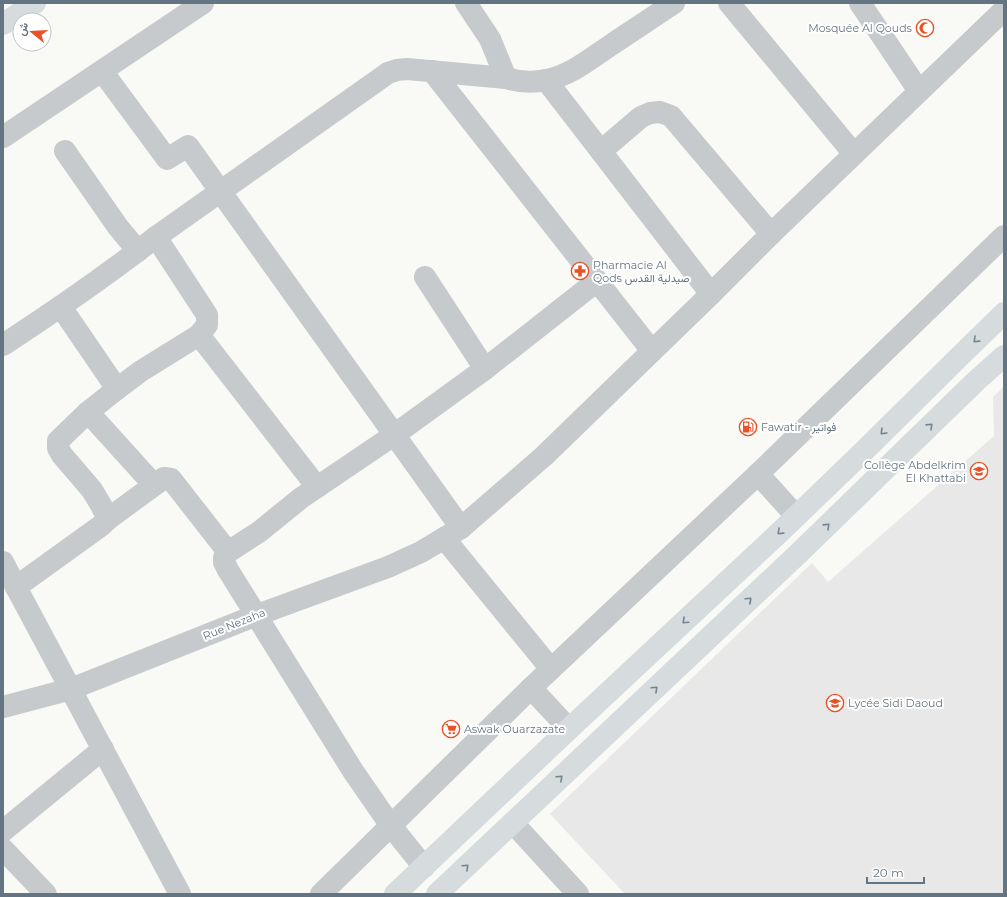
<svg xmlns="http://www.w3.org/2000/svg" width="1007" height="897" font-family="Montserrat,Vazirmatn,sans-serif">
	<rect width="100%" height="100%" fill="#f9f9f6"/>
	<polygon fill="#e7e8e7" points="1004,386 1004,894 625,894 550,814 812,563 828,582 994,436 993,397"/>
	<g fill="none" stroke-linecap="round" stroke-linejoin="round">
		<g stroke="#c6cacd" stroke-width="22">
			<polyline points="466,3 490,39 506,78"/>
			<polyline points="729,3 854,154"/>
			<polyline points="860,3 919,91"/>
			<polyline points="102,71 167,159 188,146 461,528"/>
			<polyline points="432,71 652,351"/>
			<polyline points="546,80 711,294"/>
			<polyline points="3,137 203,3"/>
			<polyline points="65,151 118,227 138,251"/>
			<polyline points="601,151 641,117 650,113 660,112 671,116 771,234"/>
			<polyline points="425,277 485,369"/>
			<polyline points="199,335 317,487"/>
			<path d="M 3,345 C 55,311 107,275 156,237 L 388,73 L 397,70 L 407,69 L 506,78 C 519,82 532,83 546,80 C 569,76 589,60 608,47 C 630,32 652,18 674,3"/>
			<polyline points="117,389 141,371 199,335 207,325 207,315 156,237"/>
			<polyline points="88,412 154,485"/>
			<polyline points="758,474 796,516"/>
			<polyline points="108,519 164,478 171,479 228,552"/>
			<polyline points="444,538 551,669"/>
			<polyline points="3,562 16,587 180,894"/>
			<polyline points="16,587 102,525 108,519 101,505 92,490 62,455 58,448 58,441 88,412 117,389 61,307"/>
			<polyline points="531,688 569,729"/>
			<polyline points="3,707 71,689 257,615 388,567 421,552 461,528 544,456 711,294 771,234 1004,10"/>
			<polyline points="513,823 578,894"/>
			<polyline points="3,831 103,749"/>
			<polyline points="3,849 46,894"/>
			<polyline points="424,867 391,826 353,771 228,570 224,562 224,557 228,552 259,532 301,498 394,435 485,369 597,281"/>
			<polyline points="321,894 531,688 758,474 1004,236"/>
		</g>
		<g stroke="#d6dbde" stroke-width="22">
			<polyline points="3,24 35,3"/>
			<polyline points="395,894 569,729 780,532 865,450 957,359 1004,313"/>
			<polyline points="437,894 799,553 976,381 1004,356"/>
		</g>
	</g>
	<defs><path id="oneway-chevron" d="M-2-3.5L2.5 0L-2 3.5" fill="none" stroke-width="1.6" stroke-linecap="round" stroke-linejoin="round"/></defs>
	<g stroke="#748390">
		<use href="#oneway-chevron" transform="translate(976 340) rotate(136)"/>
		<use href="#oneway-chevron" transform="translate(930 426) rotate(-44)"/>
		<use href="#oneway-chevron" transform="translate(883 432) rotate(135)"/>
		<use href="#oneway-chevron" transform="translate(827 526) rotate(-44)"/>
		<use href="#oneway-chevron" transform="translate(780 532) rotate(136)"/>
		<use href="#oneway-chevron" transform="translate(749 600) rotate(-43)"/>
		<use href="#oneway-chevron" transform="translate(685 621) rotate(137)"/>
		<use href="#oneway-chevron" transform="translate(655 689) rotate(-43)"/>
		<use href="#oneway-chevron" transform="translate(560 778) rotate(-43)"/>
		<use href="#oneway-chevron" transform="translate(466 867) rotate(-43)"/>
	</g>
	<defs>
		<symbol id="mosque-ring" viewBox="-11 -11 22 22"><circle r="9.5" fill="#fff" stroke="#e95126" stroke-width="1.5"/><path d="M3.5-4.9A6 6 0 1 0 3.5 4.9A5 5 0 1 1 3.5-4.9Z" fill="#e95126"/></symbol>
		<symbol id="pharmacy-ring" viewBox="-11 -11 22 22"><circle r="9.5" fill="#fff" stroke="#e95126" stroke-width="1.5"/><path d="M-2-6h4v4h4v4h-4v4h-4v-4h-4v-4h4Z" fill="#e95126"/></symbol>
		<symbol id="fuel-ring" viewBox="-11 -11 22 22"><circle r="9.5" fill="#fff" stroke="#e95126" stroke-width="1.5"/><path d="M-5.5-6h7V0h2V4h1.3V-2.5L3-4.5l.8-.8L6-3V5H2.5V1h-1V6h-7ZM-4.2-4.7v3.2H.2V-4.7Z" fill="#e95126"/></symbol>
		<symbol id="university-ring" viewBox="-11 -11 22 22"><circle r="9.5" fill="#fff" stroke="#e95126" stroke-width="1.5"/><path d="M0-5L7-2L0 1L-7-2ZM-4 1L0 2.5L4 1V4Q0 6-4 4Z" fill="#e95126"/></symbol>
		<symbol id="supermarket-ring" viewBox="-11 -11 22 22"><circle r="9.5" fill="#fff" stroke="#e95126" stroke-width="1.5"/><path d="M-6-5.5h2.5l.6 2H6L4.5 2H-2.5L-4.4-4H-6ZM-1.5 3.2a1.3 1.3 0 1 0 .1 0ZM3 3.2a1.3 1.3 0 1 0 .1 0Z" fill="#e95126"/></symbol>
	</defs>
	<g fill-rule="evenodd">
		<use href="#mosque-ring" x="915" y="18" width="20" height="20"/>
		<use href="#pharmacy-ring" x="570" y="261" width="20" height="20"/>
		<use href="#fuel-ring" x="738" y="417" width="20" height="20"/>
		<use href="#university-ring" x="969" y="461" width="20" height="20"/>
		<use href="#university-ring" x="825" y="693" width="20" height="20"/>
		<use href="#supermarket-ring" x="441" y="719" width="20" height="20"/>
	</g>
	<g text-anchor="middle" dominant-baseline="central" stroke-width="4" stroke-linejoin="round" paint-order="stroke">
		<g font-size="11" fill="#637482" stroke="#fff" text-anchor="start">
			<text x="912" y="28" text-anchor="end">Mosquée Al Qouds</text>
			<text x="593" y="265">Pharmacie Al<tspan x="593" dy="13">Qods صيدلية القدس</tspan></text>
			<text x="761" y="427">Fawatir - فواتير</text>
			<text x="966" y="465" text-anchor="end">Collège Abdelkrim<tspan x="966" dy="13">El Khattabi</tspan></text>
			<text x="848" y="703">Lycée Sidi Daoud</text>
			<text x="464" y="729">Aswak Ouarzazate</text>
		</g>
		<g font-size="11" fill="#637482" stroke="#fff">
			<text transform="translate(234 624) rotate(-22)">Rue Nezaha</text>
		</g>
	</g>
	<rect width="1007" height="897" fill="none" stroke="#637482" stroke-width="8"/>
	<g transform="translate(32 32) rotate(288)"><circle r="19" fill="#ffffff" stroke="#c1c7cd"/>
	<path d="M0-3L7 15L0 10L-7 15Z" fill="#e95126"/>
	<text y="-6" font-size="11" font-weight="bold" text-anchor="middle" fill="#637482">ش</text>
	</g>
	<path d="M867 877v6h57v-6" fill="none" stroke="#637482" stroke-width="2"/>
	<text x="873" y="877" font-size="12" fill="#637482" stroke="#ffffff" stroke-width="3" paint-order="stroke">20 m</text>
</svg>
